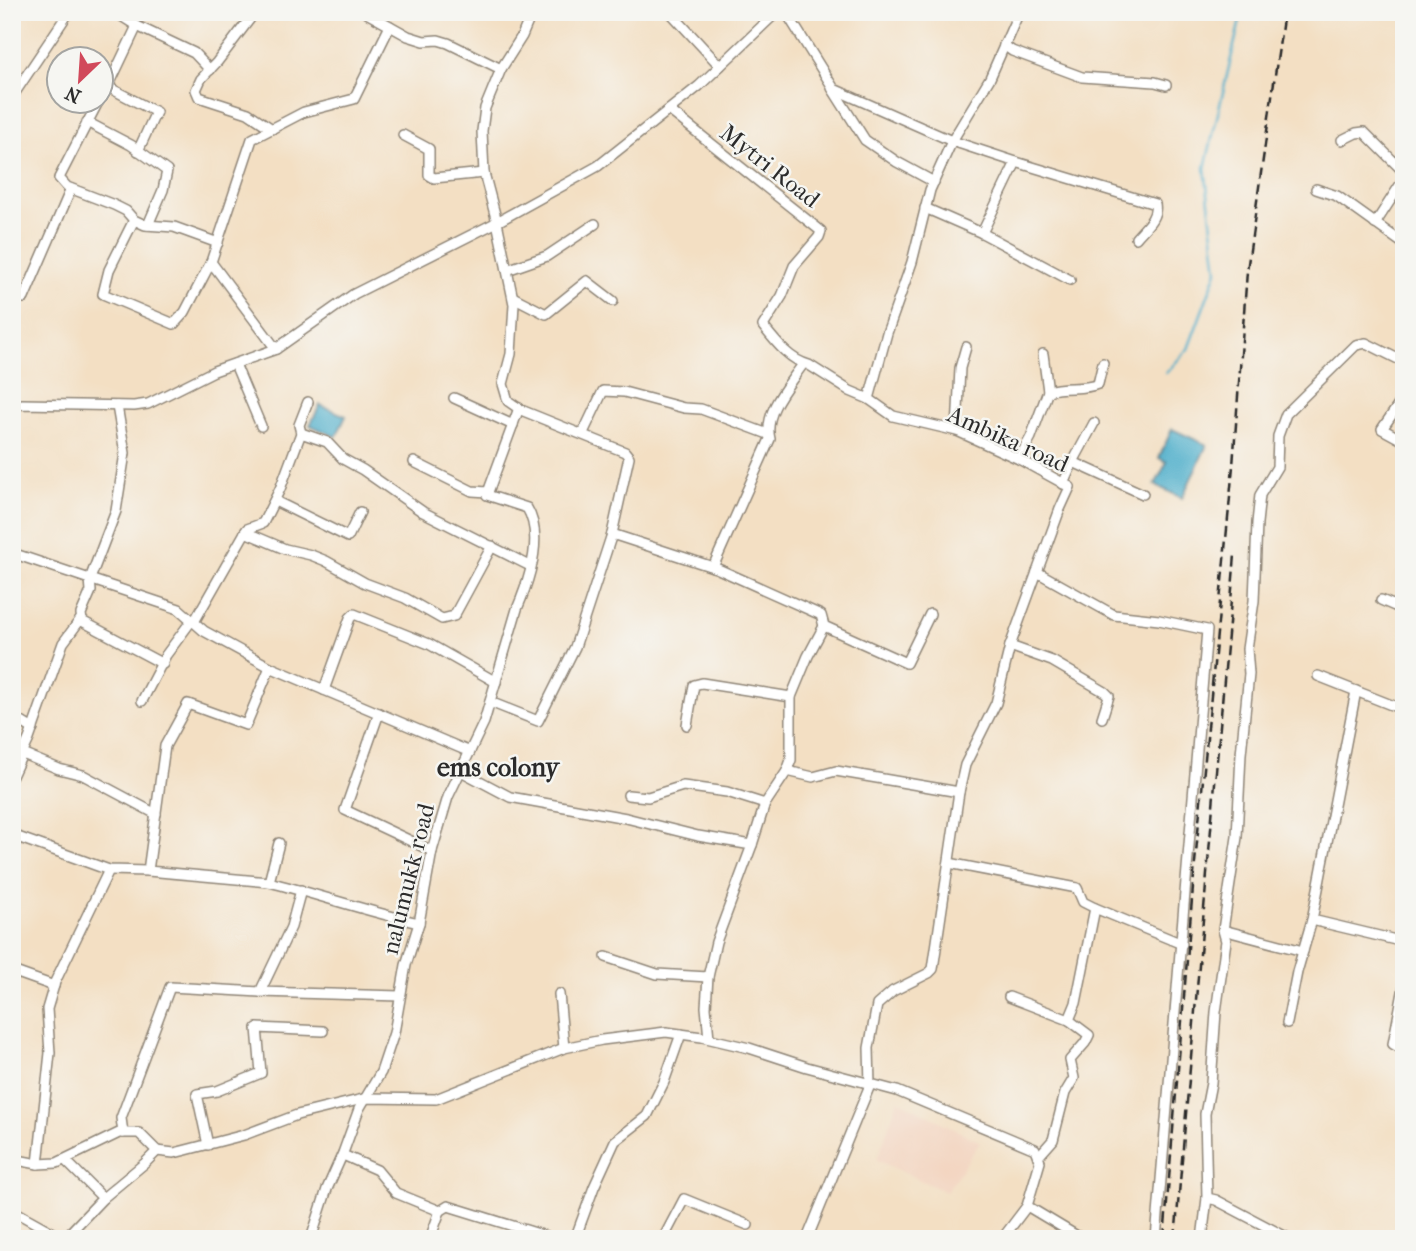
<svg xmlns="http://www.w3.org/2000/svg" width="1416" height="1251" font-family="'IM FELL French Canon',serif">
	<rect width="100%" height="100%" fill="#f6f6f2"/>
	<filter id="ink" filterUnits="userSpaceOnUse"><feTurbulence type="fractalNoise" baseFrequency=".0143" numOctaves="2"/><feDisplacementMap in="SourceGraphic" scale="14" xChannelSelector="R" yChannelSelector="G"/><feConvolveMatrix kernelMatrix="1 2 1 2 8 2 1 2 1" color-interpolation-filters="sRGB"/></filter>
	<filter id="wash" filterUnits="userSpaceOnUse"><feTurbulence type="fractalNoise" baseFrequency=".00686" numOctaves="4" result="noise"/><feDisplacementMap in="SourceGraphic" scale="28" xChannelSelector="R" yChannelSelector="G"/><feGaussianBlur stdDeviation="1.57" result="paint"/><feColorMatrix in="noise" values="0 0 0 0 0 0 0 0 0 0 0 0 0 0 0 0 0 1.4 0 .05"/><feComposite in="paint" operator="in"/></filter>
	<g filter="url(#wash)">
		<rect width="100%" height="100%" fill="#f3dfc3"/>
		<polygon fill="#f3d4bf" points="898,1100 980,1142 946,1192 877,1160"/>
		<g fill="#49acc9" stroke="#3a6c7a" stroke-width="2">
			<polygon points="320,405 346,416 336,437 310,425"/>
			<polygon points="1172,429 1207,445 1182,498 1155,485 1167,462 1159,458"/>
		</g>
		<g fill="none" stroke-linecap="round" stroke-linejoin="round">
			<polyline stroke="#49acc9" stroke-width="2.5" points="1166,373 1188,349 1217,271 1205,168 1242,12"/>
		</g>
	</g>
	<g filter="url(#ink)">
		<g fill="none" stroke-linecap="round" stroke-linejoin="round">
			<defs>
				<g id="minor">
					<polyline points="255,12 217,62 201,79 196,90 199,97 248,113 272,129"/>
					<polyline points="365,12 408,36 424,41 438,40 448,43 501,69"/>
					<polyline points="670,12 720,66"/>
					<path d="M 786,12 L 834,89 L 952,141 L 1016,162 L 1155,204 C 1158,218 1144,228 1136,238"/>
					<polyline points="137,26 194,53 210,70"/>
					<polyline points="1004,45 1012,51 1082,77 1155,82 1166,85"/>
					<polyline points="108,87 156,112 138,151"/>
					<polyline points="832,88 865,140 897,162 934,182"/>
					<polyline points="102,95 108,87 137,26 115,12"/>
					<polyline points="12,97 69,12"/>
					<polyline points="98,102 59,178 67,187 114,205 126,211 134,220 145,225 174,227 218,243"/>
					<path d="M 669,110 L 821,231 L 819,237 L 794,266 L 782,296 L 763,326 C 775,341 789,360 809,365 L 850,391 L 869,399"/>
					<polyline points="87,122 131,145 167,171 163,190 148,225"/>
					<polyline points="403,135 429,149 429,175 434,178 484,173"/>
					<polyline points="1342,140 1356,133 1364,132 1401,169 1404,175"/>
					<polyline points="1316,189 1337,196 1404,244"/>
					<polyline points="925,208 982,233 1070,280"/>
					<polyline points="134,220 109,270 103,294 174,324 185,312 211,262"/>
					<polyline points="1375,224 1404,179"/>
					<polyline points="982,233 1016,162"/>
					<polyline points="507,270 547,256 595,224"/>
					<polyline points="12,297 24,298 71,189"/>
					<polyline points="513,297 546,314 587,281 613,301"/>
					<polyline points="276,349 354,294 497,222 598,166 699,86 777,12"/>
					<polyline points="235,364 261,426"/>
					<path d="M 1048,391 C 1064,385 1082,391 1098,384 L 1103,363"/>
					<polyline points="1404,397 1382,429 1404,441"/>
					<polyline points="454,398 513,425"/>
					<polyline points="12,407 22,404 134,406 148,404 214,371 276,349 211,262 252,139 304,112 354,99 390,26"/>
					<polyline points="957,431 960,368 966,347"/>
					<polyline points="301,433 327,442 343,459 363,470 423,512 530,566"/>
					<polyline points="583,433 603,391 624,392 684,408 701,409 768,434"/>
					<polyline points="1019,459 1031,437 1048,391 1043,354"/>
					<polyline points="414,462 472,491 488,492"/>
					<polyline points="1073,462 1094,423"/>
					<polyline points="1063,484 1073,462 1143,494"/>
					<polyline points="275,501 348,537 360,512"/>
					<polyline points="245,532 285,549 311,555 326,561 365,583 405,598 442,619 454,616 492,546"/>
					<polyline points="612,534 716,568 821,615 824,626 906,663 930,614"/>
					<polyline points="12,553 179,609 204,631 270,667 470,752"/>
					<path d="M 713,567 L 770,439 C 763,412 789,385 803,364"/>
					<polyline points="1037,572 1114,615 1159,620 1207,630 1156,1239"/>
					<polyline points="1381,600 1404,610"/>
					<polyline points="82,621 81,614 91,591 90,579 116,511 125,453 117,406"/>
					<polyline points="194,622 247,529 263,523 280,489 301,433 299,425 308,402"/>
					<polyline points="1010,646 1052,661 1105,692 1109,696 1102,718"/>
					<polyline points="1318,676 1404,710"/>
					<polyline points="324,690 350,618 354,614 429,644 496,682"/>
					<polyline points="142,701 166,655 192,620"/>
					<polyline points="490,702 538,721 575,647 612,534 629,457 625,452 521,410 508,401 503,384 511,354 514,304 497,222 484,173 482,131 485,108 501,69 522,36 532,12"/>
					<polyline points="379,713 345,810 432,851"/>
					<polyline points="12,716 33,729"/>
					<polyline points="687,725 694,685 702,683 791,697"/>
					<polyline points="23,754 59,769 83,775 156,814"/>
					<polyline points="461,771 510,797 626,818 698,836 752,845 716,942 708,977 706,1007 709,1038"/>
					<polyline points="787,771 813,777 836,771 959,792"/>
					<polyline points="12,776 29,739 63,643 80,620 163,664"/>
					<polyline points="628,795 648,797 683,786 727,792 765,804"/>
					<polyline points="12,835 109,870 148,871"/>
					<path d="M 279,843 L 269,882 C 320,895 368,912 419,923"/>
					<polyline points="752,845 765,804 787,771 791,760 791,697 808,656 824,626"/>
					<polyline points="949,863 1077,888 1083,902 1095,908 1076,1003 1069,1020"/>
					<polyline points="269,882 148,871 165,746 188,704 246,725 270,667"/>
					<polyline points="301,890 291,927 260,992 400,996"/>
					<polyline points="1095,908 1182,944"/>
					<polyline points="1312,920 1404,942"/>
					<polyline points="1223,930 1303,951"/>
					<polyline points="606,957 657,974 708,977"/>
					<polyline points="12,971 54,986"/>
					<polyline points="1404,987 1393,1044 1404,1050"/>
					<polyline points="559,994 564,1048"/>
					<polyline points="1009,997 1069,1020 1089,1035 1085,1043 1070,1060 1074,1078 1065,1093 1053,1140 1038,1157"/>
					<polyline points="1287,1023 1297,972 1312,920 1356,691"/>
					<polyline points="123,1133 121,1118 170,987 260,992"/>
					<polyline points="208,1145 197,1094 217,1091 261,1073 257,1028 323,1031"/>
					<polyline points="343,1155 377,1170 396,1193 440,1211 430,1239"/>
					<polyline points="12,1159 38,1164 57,1163 119,1133 139,1133 157,1151 174,1153 186,1150 244,1135 297,1115 367,1098 436,1099 564,1048 602,1040 666,1032 702,1037 749,1048 807,1067 897,1091 1035,1149 1040,1162 1027,1206 1002,1239"/>
					<polyline points="38,1164 50,1053 47,1009 55,982 109,870"/>
					<polyline points="103,1198 145,1163 157,1151"/>
					<polyline points="1207,1198 1216,1200 1290,1239"/>
					<polyline points="1027,1206 1082,1239"/>
					<polyline points="12,1210 64,1239 103,1198 65,1160"/>
					<polyline points="440,1211 448,1206 555,1239"/>
					<polyline points="39,1239 46,1229"/>
					<path d="M 311,1239 L 327,1189 L 343,1153 L 359,1109 L 381,1072 L 394,1033 L 406,965 L 419,923 L 432,851 L 448,797 L 484,722 L 517,609 C 529,581 544,536 527,508 L 487,495 L 519,408"/>
					<polyline points="575,1239 594,1187 615,1141 647,1116 664,1082 681,1034"/>
					<polyline points="663,1239 684,1199 748,1225"/>
					<polyline points="807,1239 870,1085 869,1048 877,1005 893,991 929,973 933,969 959,792 965,765 996,703 1010,646 1060,509 1070,487 1019,459 957,431 893,416 869,399 887,333 912,262 930,190 952,141 990,78 1019,12"/>
					<polyline points="1202,1239 1207,1198 1205,1114 1211,1083 1216,1012 1226,941 1223,930 1237,837 1241,754 1249,674 1247,649 1254,601 1257,523 1260,495 1277,467 1278,436 1286,414 1356,345 1366,343 1404,362"/>
				</g>
			</defs>
			<use href="#minor" stroke="#8f8577" stroke-width="12"/>
			<use href="#minor" stroke="#fff" stroke-width="9"/>
			<g stroke="#2b2b2b" stroke-width="2.5" stroke-dasharray="10 5" stroke-linecap="butt">
				<polyline points="1164,1239 1195,863 1233,466 1247,271 1284,12"/>
				<polyline points="1175,1239 1235,555"/>
			</g>
		</g>
	</g>
	<g text-anchor="middle" dominant-baseline="central" stroke-width="5" stroke-linejoin="round" paint-order="stroke">
		<g font-size="24" fill="#2b2b2b" stroke="#f6f6f2">
			<text transform="translate(770 166) rotate(38)">Mytri Road</text>
			<text transform="translate(1008 439) rotate(24)">Ambika road</text>
			<text transform="translate(408 879) rotate(-76)">nalumukk road</text>
		</g>
		<g font-size="26" font-weight="bold" fill="#2b2b2b" stroke="#f6f6f2">
			<text x="498" y="767">ems colony</text>
		</g>
	</g>
	<rect width="1416" height="1251" fill="none" stroke="#f6f6f2" stroke-width="42"/>
	<g transform="translate(80 80) rotate(205)"><circle r="33" fill="#f6f6f2" stroke="#a5a5a2" stroke-width="2"/>
	<path d="M0-5L12 26L0 18L-12 26Z" fill="#d1495b"/>
	<text y="-10" font-size="19" font-weight="bold" text-anchor="middle" fill="#2b2b2b">N</text>
	</g>
</svg>
